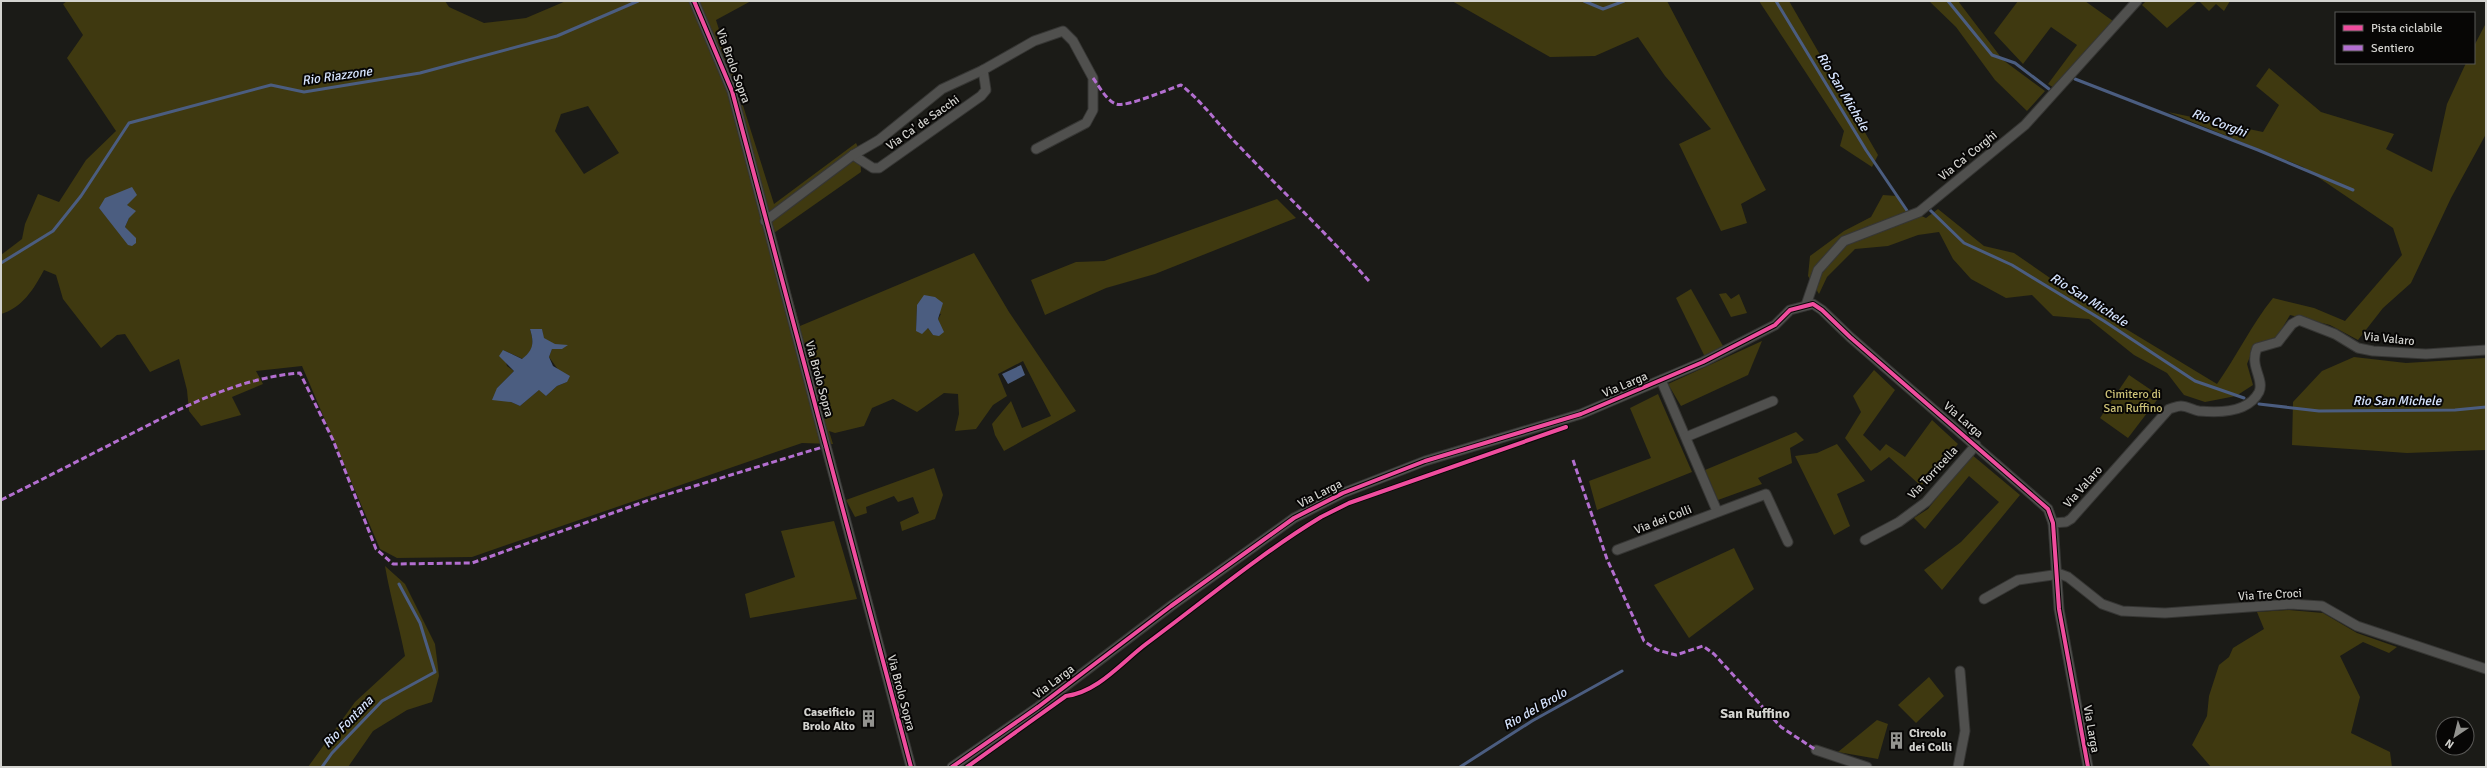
<svg xmlns="http://www.w3.org/2000/svg" width="2487" height="768" font-family="Signika,sans-serif">
	<rect width="100%" height="100%" fill="#1b1b17"/>
	<g fill="#3f3910" fill-rule="evenodd">
		<path d="M 67,1 L 445,1 L 449,7 L 484,23 L 526,18 L 566,1 L 751,1 L 716,20 L 774,204 L 856,143 L 860,151 L 861,172 L 774,233 L 800,326 L 974,253 L 1009,312 L 1076,411 L 1004,451 L 995,435 L 992,424 L 1011,401 L 1022,428 L 1051,416 L 1023,361 L 998,374 L 1007,396 L 993,405 L 976,429 L 955,431 L 959,414 L 958,394 L 944,393 L 917,412 L 893,399 L 872,408 L 864,426 L 835,433 L 829,431 L 833,444 L 802,443 L 472,557 L 397,558 L 380,549 L 302,366 L 256,371 L 263,384 L 232,397 L 241,415 L 201,426 L 189,411 L 187,390 L 179,359 L 150,372 L 125,334 L 117,335 L 101,348 L 63,299 L 56,275 L 44,270 C 34,289 22,308 1,314 L 1,255 L 22,239 L 25,224 L 38,194 L 59,202 L 86,160 L 116,131 L 67,58 L 83,35 L 63,4 ZM 588,106 L 619,153 L 584,174 L 555,131 L 561,114 ZM 131,199 L 127,205 L 129,218 L 125,227 L 131,236 L 111,222 L 99,208 ZM 917,305 L 941,314 L 938,319 L 941,328 L 933,335 L 928,328 L 916,331 ZM 530,329 L 542,329 L 543,338 L 562,349 L 552,349 L 549,357 L 567,382 L 557,386 L 546,396 L 540,389 L 520,406 L 511,402 L 497,388 L 514,371 L 507,366 L 503,350 L 523,359 C 534,350 534,343 530,329 Z"/>
		<polygon points="1452,1 1667,1 1766,190 1741,204 1747,223 1721,231 1679,144 1711,129 1665,76 1638,37 1595,56 1550,57"/>
		<polygon points="1759,1 1789,1 1878,155 1872,167 1840,146 1844,131"/>
		<polygon points="1929,1 1958,1 2003,60 2045,91 2027,111 1995,80 1956,27"/>
		<polygon points="2018,1 2085,1 2113,21 2054,88 2048,84 2077,45 2051,27 2023,64 1994,33"/>
		<polygon points="2146,1 2198,1 2167,28 2142,5"/>
		<polygon points="2199,1 2230,1 2224,11 2216,4 2209,11"/>
		<path d="M 2486,23 L 2486,134 L 2451,198 L 2411,283 L 2383,308 L 2358,340 L 2330,325 L 2290,315 L 2277,337 L 2255,344 L 2247,364 L 2253,385 L 2236,396 L 2205,402 L 2184,395 L 2167,373 L 2134,355 L 2089,319 L 2053,316 L 2032,295 L 2006,298 L 1971,279 L 1953,259 L 1939,232 L 1918,235 L 1888,246 L 1855,249 L 1827,277 L 1819,294 L 1808,276 L 1810,256 L 1844,231 L 1871,217 L 1883,195 L 1897,196 L 1906,209 L 1926,218 L 1938,209 L 1984,246 L 2014,253 L 2108,318 L 2217,384 C 2237,356 2251,325 2273,298 L 2314,308 L 2345,321 L 2402,255 L 2393,228 L 2303,167 L 2168,112 L 2263,132 L 2279,105 L 2256,86 L 2269,68 L 2321,112 L 2394,134 L 2386,149 L 2432,172 L 2447,104 L 2466,63 L 2474,63 L 2474,46 Z"/>
		<polygon points="1277,199 1296,218 1155,274 1106,288 1045,315 1031,280 1076,262 1104,261"/>
		<polygon points="1691,289 1723,346 1705,357 1676,298"/>
		<polygon points="1726,293 1731,299 1739,294 1747,313 1731,317 1719,294"/>
		<polygon points="1762,341 1748,375 1681,406 1668,384"/>
		<polygon points="2354,357 2406,363 2486,358 2486,450 2407,453 2292,445 2293,402 2322,371"/>
		<polygon points="1874,370 1895,390 1863,435 1880,451 1886,444 1905,457 1932,420 1958,444 1921,486 1889,457 1871,471 1845,438 1861,412 1853,396"/>
		<polygon points="2129,375 2160,396 2128,438 2100,418"/>
		<polygon points="1658,394 1692,472 1597,510 1589,481 1651,458 1630,408"/>
		<polygon points="1796,432 1804,440 1790,448 1792,463 1758,478 1762,484 1718,500 1705,470"/>
		<polygon points="1837,444 1865,481 1837,494 1850,526 1834,535 1795,456 1817,453"/>
		<polygon points="1971,454 2020,495 1942,590 1924,570 1961,542 1999,502 1969,476 1925,529 1914,518 1928,509"/>
		<polygon points="934,468 943,495 935,519 902,531 900,522 919,513 913,497 898,502 894,496 866,507 867,513 855,517 846,500"/>
		<polygon points="834,521 857,599 750,618 745,594 795,577 781,531"/>
		<polygon points="1734,548 1754,589 1689,638 1654,585"/>
		<path d="M 385,566 L 405,584 L 435,644 L 439,676 L 432,702 L 407,710 L 373,731 L 348,767 L 308,767 L 355,702 L 405,656 C 399,625 390,596 385,566 Z"/>
		<polygon points="2289,610 2323,613 2357,633 2397,647 2389,653 2363,642 2340,656 2360,697 2351,733 2390,752 2392,767 2211,767 2192,745 2207,716 2209,696 2219,665 2229,657 2233,648 2264,629 2257,612"/>
		<polygon points="1929,677 1944,696 1916,723 1898,705"/>
		<polygon points="1877,720 1888,724 1878,759 1838,752"/>
	</g>
	<g fill="#4b5d80">
		<polygon points="132,187 137,195 127,205 136,211 129,218 125,227 136,238 136,243 132,246 128,245 99,208 105,198"/>
		<polygon points="924,295 935,297 943,303 938,319 944,332 939,336 933,335 928,328 922,334 916,331 917,305"/>
		<path d="M 530,329 L 542,329 L 544,338 L 555,344 L 568,345 L 562,349 L 552,349 L 549,357 L 553,366 L 570,376 L 567,382 L 557,386 L 546,396 L 539,390 L 520,406 L 511,402 L 492,400 L 497,388 L 514,371 L 499,356 L 503,350 L 522,359 C 534,350 534,342 530,329 Z"/>
		<polygon points="1021,365 1025,375 1008,384 1002,374"/>
	</g>
	<g fill="none" stroke-linecap="round" stroke-linejoin="round">
		<g stroke="#4b5d80" stroke-width="3">
			<polyline points="1584,1 1603,9 1624,1"/>
			<polyline points="1776,1 1866,150 1908,212"/>
			<polyline points="1948,1 1992,55 2015,63 2049,89"/>
			<polyline points="2075,79 2258,150 2353,190"/>
			<polyline points="1930,210 1964,243 2012,265 2104,321 2195,381 2244,398"/>
			<polyline points="1,263 53,231 81,196 129,123 271,85 304,92 420,73 557,36 638,1"/>
			<polyline points="2259,404 2319,411 2455,410 2486,407"/>
			<polyline points="322,767 332,753 382,701 435,672 420,623 399,584"/>
			<polyline points="1460,767 1532,721 1622,671"/>
		</g>
		<defs>
			<g id="minor">
				<polyline points="694,1 732,91 911,767"/>
				<polyline points="853,155 873,168 879,168 981,96 986,90 983,70"/>
				<polyline points="765,221 853,155 879,140 942,89 983,70 1034,41 1063,31 1073,41 1093,78 1093,110 1086,123 1036,149"/>
				<polyline points="1806,305 1818,270 1844,241 1919,212 2025,125 2137,1"/>
				<polyline points="1661,380 1717,511"/>
				<polyline points="1686,437 1773,401"/>
				<path d="M 2053,523 L 2066,522 L 2071,519 L 2169,409 C 2173,408 2177,406 2181,406 C 2187,406 2193,410 2199,411 C 2219,413 2248,413 2259,392 C 2265,379 2249,367 2257,348 L 2278,342 L 2292,324 L 2299,320 L 2335,334 L 2358,348 L 2373,351 L 2426,354 L 2486,350"/>
				<polyline points="1865,540 1899,522 1926,502 1976,445"/>
				<polyline points="1617,550 1766,494 1788,542"/>
				<polyline points="1984,599 2018,580 2060,574 2068,577 2102,604 2122,611 2165,613 2290,604 2322,606 2357,626 2486,669"/>
				<polyline points="1816,750 1867,767"/>
				<polyline points="952,767 1038,707 1171,606 1294,518 1343,493 1425,461 1581,414 1703,362 1775,325 1790,310 1813,304 1822,310 1850,337 2048,509 2053,523 2059,609 2088,767"/>
				<polyline points="1958,767 1965,731 1960,671"/>
			</g>
		</defs>
		<use href="#minor" stroke="#363634" stroke-width="11"/>
		<use href="#minor" stroke="#50504e" stroke-width="9"/>
		<g stroke="#b36fd0" stroke-width="3" stroke-dasharray="6 3" stroke-linecap="butt">
			<path d="M 1093,78 C 1099,86 1106,100 1116,104 C 1125,108 1169,89 1181,85 C 1204,103 1220,127 1240,147 C 1283,192 1328,235 1369,281"/>
			<polyline points="1573,460 1607,559 1644,641 1657,650 1676,655 1703,646 1714,654 1781,727 1816,750"/>
			<path d="M 1,500 C 43,479 84,458 125,437 C 182,408 236,378 300,373 L 333,440 L 376,549 L 393,564 L 472,563 L 652,499 L 826,446"/>
		</g>
		<defs>
			<g id="cycleway">
				<polyline points="694,1 732,91 911,767"/>
				<polyline points="952,767 1038,707 1171,606 1294,518 1343,493 1425,461 1581,414 1703,362 1775,325 1790,310 1813,304 1822,310 1850,337 2048,509 2053,523 2059,609 2088,767"/>
				<path d="M 967,767 L 1066,696 C 1098,692 1122,662 1146,644 C 1204,601 1260,554 1321,517 L 1349,503 L 1566,427"/>
			</g>
		</defs>
		<use href="#cycleway" stroke="#070605" stroke-width="6"/>
		<use href="#cycleway" stroke="#ef4d9e" stroke-width="4"/>
	</g>
	<defs>
		<symbol id="building-bare" viewBox="-9 -9 18 18"><path d="M-4-6H4V6H1V3H-1V6H-4ZM-2.5-4.3h1.7v1.8h-1.7ZM.8-4.3h1.7v1.8H.8ZM-2.5-1h1.7V.8h-1.7ZM.8-1h1.7V.8H.8Z" fill="#93938f" stroke="#070605" stroke-width="2.5" paint-order="stroke"/></symbol>
	</defs>
	<g fill-rule="evenodd">
		<use href="#building-bare" x="856" y="706" width="25" height="25"/>
		<use href="#building-bare" x="1884" y="728" width="25" height="25"/>
	</g>
	<g text-anchor="middle" dominant-baseline="central" stroke-width="4" stroke-linejoin="round" paint-order="stroke">
		<g font-size="12" fill="#d3d3cf" stroke="#070605">
			<text transform="translate(733 66) rotate(70)">Via Brolo Sopra</text>
			<text transform="translate(923 123) rotate(-35)">Via Ca' de Sacchi</text>
			<text transform="translate(1968 156) rotate(-39)">Via Ca' Corghi</text>
			<text transform="translate(2389 339) rotate(6)">Via Valaro</text>
			<text transform="translate(819 379) rotate(75)">Via Brolo Sopra</text>
			<text transform="translate(1625 385) rotate(-23)">Via Larga</text>
			<text transform="translate(1963 420) rotate(41)">Via Larga</text>
			<text transform="translate(1933 473) rotate(-47)">Via Torricella</text>
			<text transform="translate(2083 487) rotate(-48)">Via Valaro</text>
			<text transform="translate(1320 494) rotate(-27)">Via Larga</text>
			<text transform="translate(1663 520) rotate(-21)">Via dei Colli</text>
			<text transform="translate(2270 595) rotate(-3)">Via Tre Croci</text>
			<text transform="translate(1054 682) rotate(-37)">Via Larga</text>
			<text transform="translate(901 693) rotate(75)">Via Brolo Sopra</text>
			<text transform="translate(2091 729) rotate(80)">Via Larga</text>
		</g>
		<g font-size="12" fill="#cdc277" stroke="#070605">
			<text x="2133" y="394">Cimitero di<tspan x="2133" dy="14">San Ruffino</tspan></text>
		</g>
		<g font-size="12" font-weight="bold" fill="#d3d3cf" stroke="#070605" text-anchor="end">
			<text x="855" y="712">Caseificio<tspan x="855" dy="14">Brolo Alto</tspan></text>
			<text x="1909" y="733" text-anchor="start">Circolo<tspan x="1909" dy="14">dei Colli</tspan></text>
		</g>
		<g font-size="13" font-style="italic" fill="#d6e4fe" stroke="#070605">
			<text transform="translate(337 76) rotate(-8)">Rio Riazzone</text>
			<text transform="translate(1843 92) rotate(59)">Rio San Michele</text>
			<text transform="translate(2219 123) rotate(21)">Rio Corghi</text>
			<text transform="translate(2089 300) rotate(32)">Rio San Michele</text>
			<text x="2397" y="401">Rio San Michele</text>
			<text transform="translate(1535 709) rotate(-30)">Rio del Brolo</text>
			<text transform="translate(348 722) rotate(-46)">Rio Fontana</text>
		</g>
		<g font-size="14" font-weight="bold" fill="#d3d3cf" stroke="#070605">
			<text x="1755" y="713">San Ruffino</text>
		</g>
	</g>
	<rect width="2487" height="768" fill="none" stroke="#d3d3cf" stroke-width="4"/>
	<rect x="2335" y="12" width="140" height="52" fill="#070605" stroke="#595856"/>
	<rect x="2343" y="25" width="20" height="6" fill="#ef4d9e" stroke="#595856"/>
	<text x="2371" y="32" font-size="12" fill="#d3d3cf">Pista ciclabile</text>
	<rect x="2343" y="45" width="20" height="6" fill="#b36fd0" stroke="#595856"/>
	<text x="2371" y="52" font-size="12" fill="#d3d3cf">Sentiero</text>
	<g transform="translate(2455 736) rotate(215)"><circle r="19" fill="#070605" stroke="#595856"/>
	<path d="M0-3L7 15L0 10L-7 15Z" fill="#93938f"/>
	<text y="-6" font-size="11" font-weight="bold" text-anchor="middle" fill="#d3d3cf">N</text>
	</g>
</svg>
